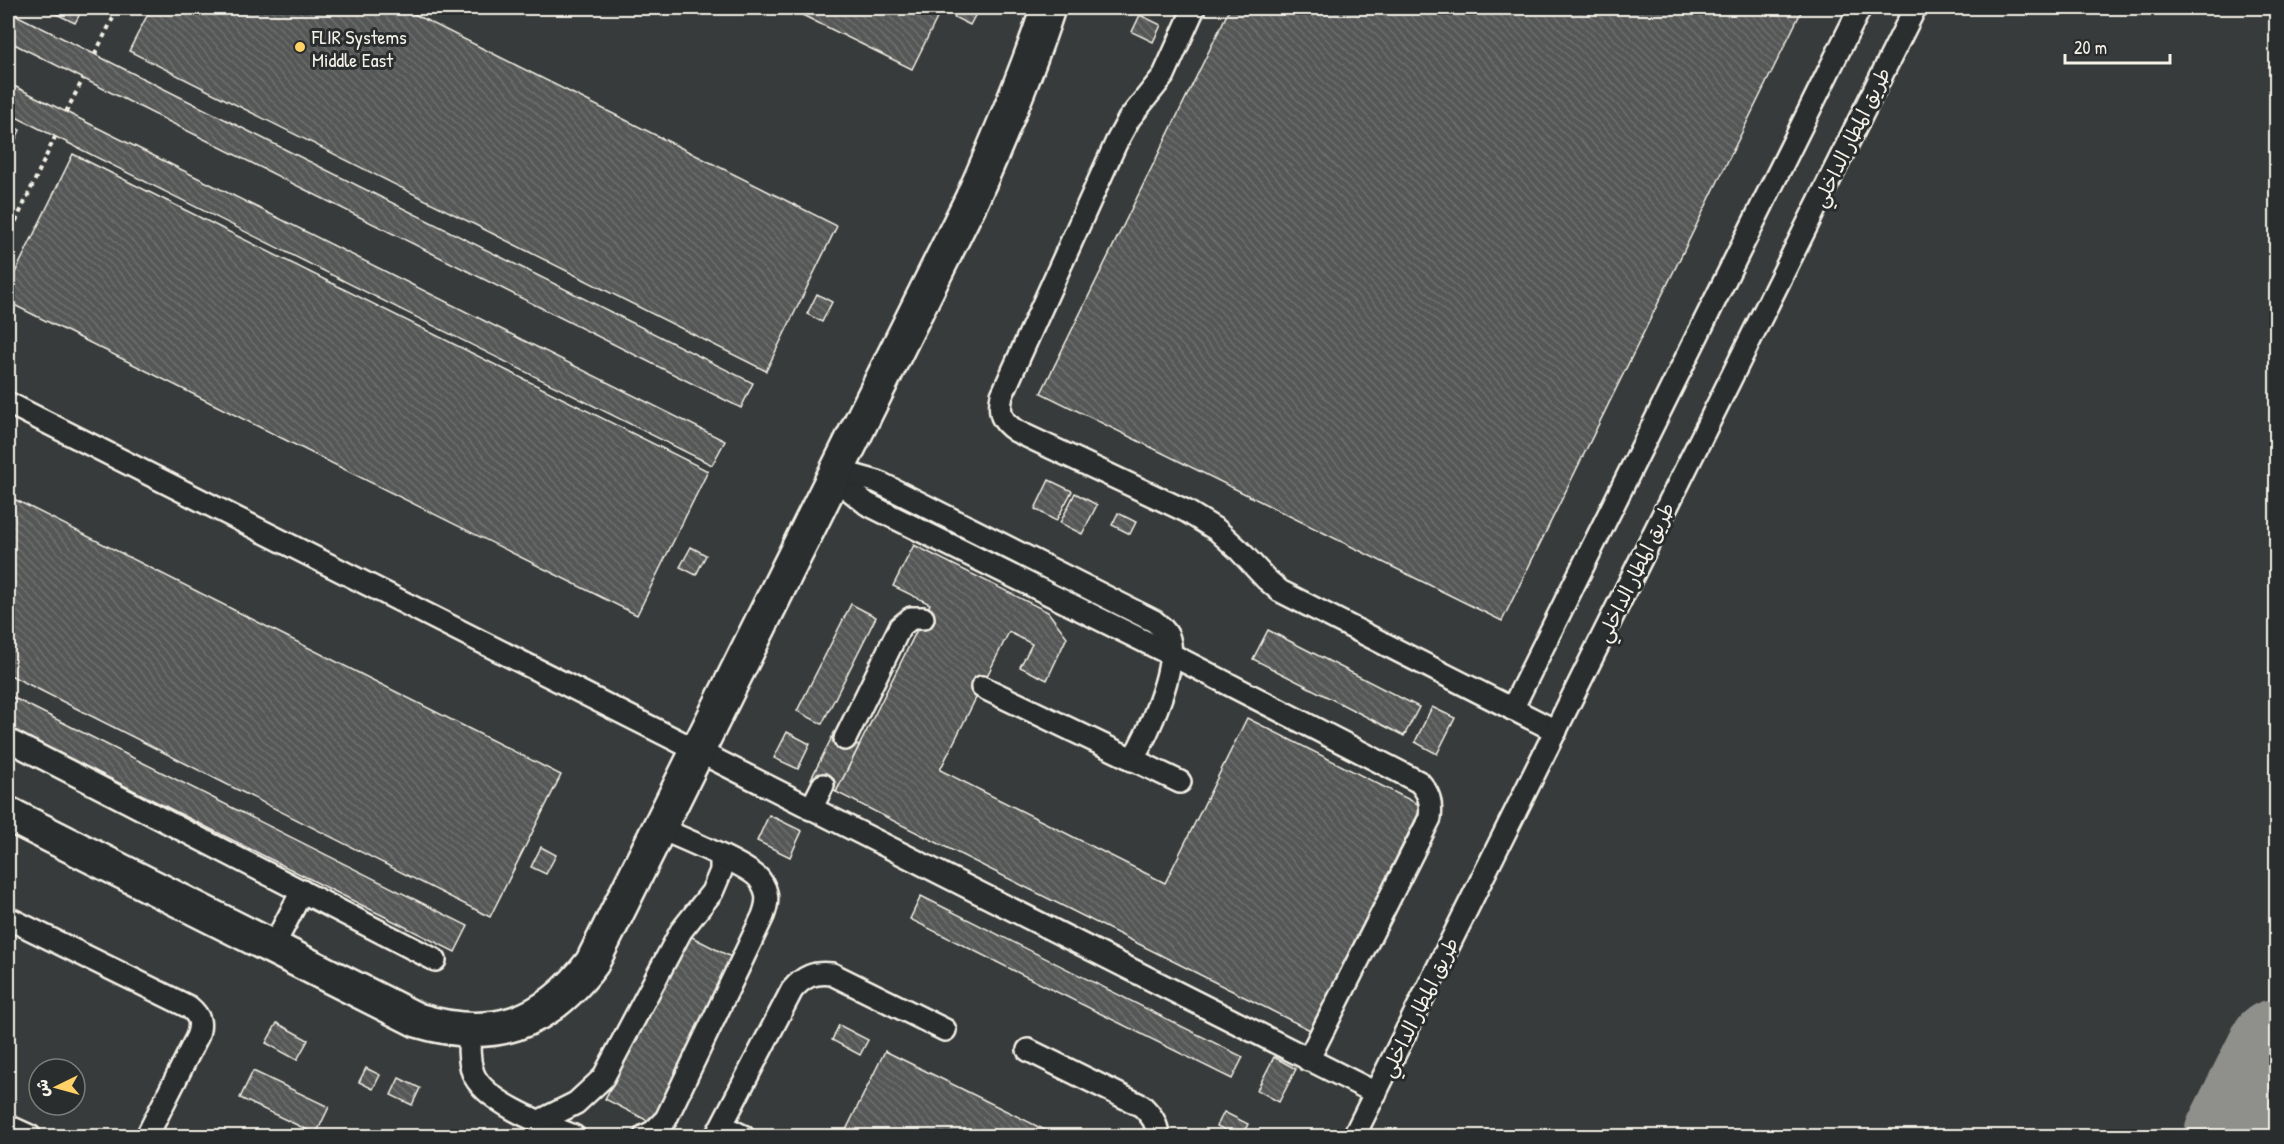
<svg xmlns="http://www.w3.org/2000/svg" width="2284" height="1144" font-family="'Patrick Hand','Playpen Sans Arabic',sans-serif">
	<defs>
		<pattern id="building-back-hatch" width="6" height="6" patternUnits="userSpaceOnUse" patternTransform="scale(1.5)"><rect width="6" height="6" fill="#555756"/><path d="M-1 5l2 2M0 0l6 6M5-1l2 2" fill="none" stroke="#6e706e"/></pattern>
	</defs>
	<rect width="100%" height="100%" fill="#2a2d2e"/>
	<filter id="ink" filterUnits="userSpaceOnUse"><feTurbulence type="fractalNoise" baseFrequency=".0167" numOctaves="2"/><feDisplacementMap in="SourceGraphic" scale="12" xChannelSelector="R" yChannelSelector="G"/><feConvolveMatrix kernelMatrix="1 2 1 2 8 2 1 2 1" color-interpolation-filters="sRGB"/></filter>
	<g filter="url(#ink)">
		<path fill="#373a3a" fill-rule="evenodd" d="M 8,8 L 2276,8 L 2276,1136 L 8,1136 ZM 39,1069 L 75,1069 L 75,1105 L 39,1105 Z"/>
		<g fill="none" stroke-linecap="round" stroke-linejoin="round">
			<polyline stroke="#8f8f8b" stroke-width="94" points="2231,1136 2276,1046"/>
		</g>
		<g fill="url(#building-back-hatch)" stroke="#f4f1e8" stroke-width="1.5">
			<polygon points="44,8 83,8 75,23"/>
			<polygon points="151,8 402,8 837,226 766,371 129,51"/>
			<polygon points="788,8 942,8 912,69"/>
			<polygon points="959,8 979,8 970,25 954,17"/>
			<polygon points="1230,8 1803,8 1502,621 1041,393"/>
			<polygon points="8,11 753,383 741,408 8,41"/>
			<polygon points="1140,15 1161,25 1153,42 1132,32"/>
			<polygon points="8,83 725,441 712,465 8,113"/>
			<polygon points="8,124 20,130 8,156"/>
			<polygon points="73,154 708,471 637,615 8,302 8,287"/>
			<polygon points="817,294 832,302 822,322 807,314"/>
			<polygon points="1049,480 1072,491 1056,521 1035,509"/>
			<polygon points="1075,493 1097,505 1082,534 1060,523"/>
			<polygon points="8,496 561,775 490,917 8,674"/>
			<polygon points="1118,513 1136,522 1130,534 1112,525"/>
			<polygon points="914,545 1048,612 1067,637 1047,680 1020,667 1032,644 1009,632 940,770 1165,883 1247,718 1422,806 1310,1030 836,792 930,604 893,586"/>
			<polygon points="691,547 706,555 696,575 680,567"/>
			<polygon points="851,604 876,617 822,724 797,711"/>
			<polygon points="1268,630 1419,707 1404,736 1253,659"/>
			<polygon points="8,695 468,926 455,952 8,727"/>
			<polygon points="1432,707 1455,718 1437,754 1415,742"/>
			<polygon points="787,732 810,744 798,769 774,758"/>
			<polygon points="834,733 859,746 836,792 811,779"/>
			<polygon points="769,815 802,831 790,857 757,841"/>
			<polygon points="541,847 556,855 546,874 531,867"/>
			<polygon points="921,896 1243,1057 1232,1079 910,919"/>
			<polygon points="688,935 735,959 652,1123 605,1099"/>
			<polygon points="277,1023 308,1040 297,1060 266,1043"/>
			<polygon points="839,1025 868,1040 860,1055 832,1040"/>
			<polygon points="885,1051 1057,1136 843,1136"/>
			<polygon points="1274,1057 1296,1069 1279,1102 1257,1090"/>
			<polygon points="366,1068 380,1075 373,1089 359,1082"/>
			<polygon points="253,1071 329,1107 316,1134 240,1098"/>
			<polygon points="399,1078 420,1088 412,1105 391,1095"/>
			<polygon points="1224,1112 1248,1124 1242,1136 1238,1136 1217,1126"/>
		</g>
		<g fill="none" stroke-linecap="round" stroke-linejoin="round">
			<defs>
				<g id="lane">
					<path d="M 1194,8 L 1164,75 L 1129,119 L 1116,143 L 1002,395 C 998,413 1001,421 1016,431 L 1186,511 L 1217,530 L 1239,550 L 1266,579 L 1280,591 L 1556,731"/>
					<polyline points="8,403 1376,1093"/>
					<path d="M 835,475 L 847,488 L 867,504 L 1170,654 L 1419,782 C 1429,793 1432,802 1430,818 L 1308,1060"/>
					<path d="M 835,475 L 853,475 L 878,482 L 1154,621 C 1160,626 1167,632 1169,639 C 1178,668 1147,736 1132,760"/>
					<polyline points="982,687 1180,782"/>
					<polyline points="1512,709 1860,8"/>
					<polyline points="845,739 900,627 911,618 923,618"/>
					<polyline points="8,740 435,960"/>
					<polyline points="811,809 823,785"/>
					<path d="M 8,918 L 189,1007 C 200,1016 202,1023 197,1037 L 147,1136"/>
					<polyline points="273,947 302,891"/>
					<path d="M 470,1031 C 469,1046 468,1059 473,1073 C 484,1102 546,1125 574,1136"/>
					<path d="M 1028,1050 L 1142,1106 C 1152,1116 1157,1123 1158,1136"/>
					<polyline points="540,1121 576,1103 603,1078 681,931 712,892 721,871 721,857"/>
					<polyline points="8,1126 30,1136"/>
					<polyline points="722,1126 743,1136"/>
					<path d="M 645,1136 L 653,1132 L 666,1119 L 763,916 C 768,903 769,892 760,880 C 751,866 679,837 659,828"/>
					<path d="M 716,1136 L 792,990 C 804,976 814,972 832,974 L 945,1030"/>
					<polyline points="1354,1136 1915,8"/>
				</g>
				<path id="secondary" d="M 8,814 L 417,1020 C 492,1043 545,1025 592,963 L 972,199 C 1000,136 1027,73 1048,8"/>
			</defs>
			<use href="#lane" stroke="#f4f1e8" stroke-width="26"/>
			<use href="#secondary" stroke="#f4f1e8" stroke-width="38"/>
			<g stroke="#f4f1e8" stroke-width="4" stroke-dasharray="4.5 4.5" stroke-linecap="butt">
				<polyline points="95,54 118,8"/>
				<polyline points="66,112 83,79"/>
				<polyline points="8,238 55,137"/>
			</g>
			<use href="#lane" stroke="#2a2d2e" stroke-width="21"/>
			<use href="#secondary" stroke="#2a2d2e" stroke-width="33"/>
		</g>
	</g>
	<circle fill="#ffd166" stroke="#2a2d2e" stroke-width="2" cx="300" cy="47" r="6"/>
	<g text-anchor="middle" dominant-baseline="central" stroke-width="6" stroke-linejoin="round" paint-order="stroke">
		<g font-size="20" fill="#f4f1e8" stroke="#2a2d2e" text-anchor="start">
			<text x="312" y="36">FLIR Systems<tspan x="312" dy="23">Middle East</tspan></text>
		</g>
		<g font-size="20" fill="#f4f1e8" stroke="#2a2d2e">
			<text transform="translate(1851 137) rotate(-64)">طريق المطار الداخلي</text>
			<text transform="translate(1635 572) rotate(-64)">طريق المطار الداخلي</text>
			<text transform="translate(1419 1007) rotate(-64)">طريق المطار الداخلي</text>
		</g>
	</g>
	<rect width="2284" height="1144" fill="none" stroke="#2a2d2e" stroke-width="30"/>
	<rect x="15" y="15" width="2254" height="1114" fill="none" stroke="#f4f1e8" stroke-width="2" filter="url(#ink)"/>
	<g transform="translate(57 1087) rotate(265)"><circle r="28" fill="#2a2d2e" stroke="#7b7b78" stroke-width="1.5"/>
	<path d="M0-4.5L10 22L0 15L-10 22Z" fill="#ffd166"/>
	<text y="-9" font-size="16" font-weight="bold" text-anchor="middle" fill="#f4f1e8">ش</text>
	</g>
	<path d="M2065 54v9h105v-9" fill="none" stroke="#f4f1e8" stroke-width="3"/>
	<text x="2074" y="54" font-size="18" fill="#f4f1e8" stroke="#2a2d2e" stroke-width="4.5" paint-order="stroke">20 m</text>
</svg>
